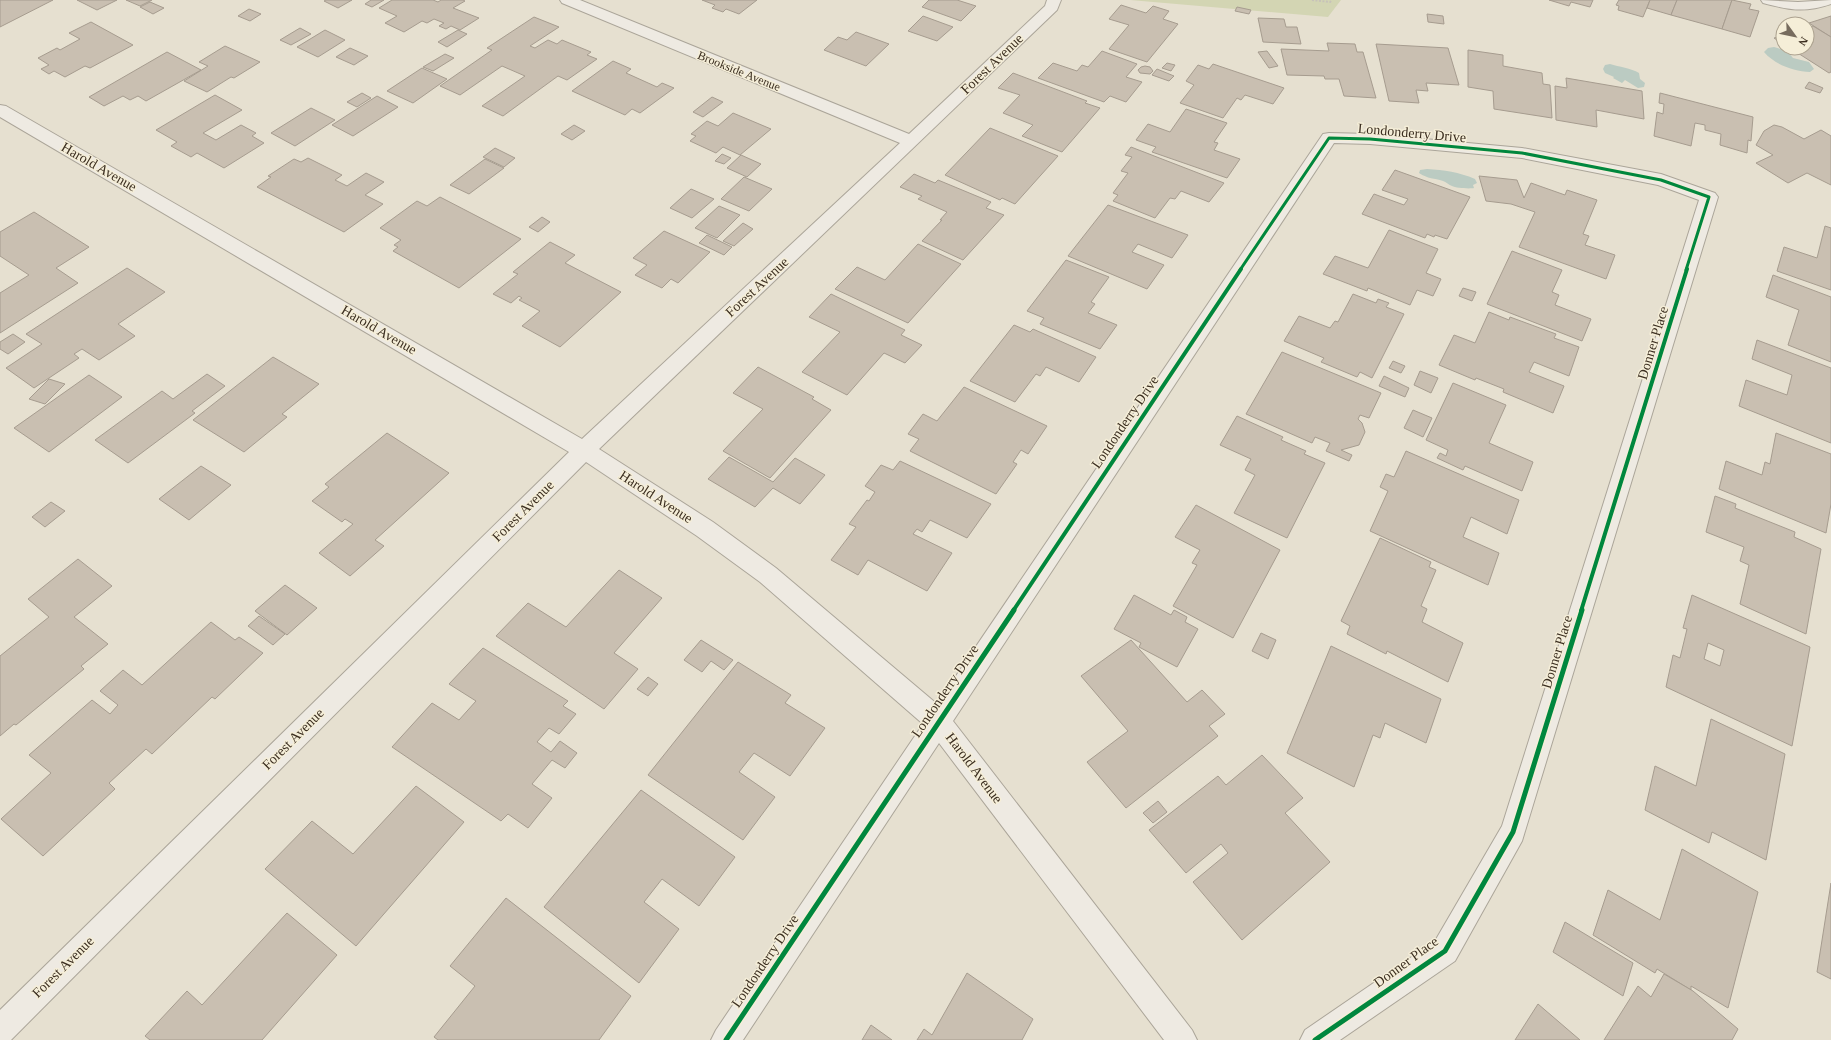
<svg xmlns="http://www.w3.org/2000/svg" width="1831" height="1040" font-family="'Times New Roman',serif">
	<rect width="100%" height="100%" fill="#e6e0d0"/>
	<polygon fill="#d3d5b3" points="1130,0 1341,0 1328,17"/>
	<g fill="#bbcbc2">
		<path d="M 1774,47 L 1787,51 L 1793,58 L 1809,62 L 1814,69 L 1810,72 C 1794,71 1775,65 1764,52 L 1768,48 Z"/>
		<path d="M 1610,64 C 1619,67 1631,68 1639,73 L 1640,79 L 1645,83 L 1644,87 L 1638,88 L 1625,80 L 1622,83 L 1613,78 L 1614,77 L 1605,73 L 1603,69 L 1605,65 Z"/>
		<path d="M 1427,169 C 1444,170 1459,172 1475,179 L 1477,183 L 1473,185 L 1474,188 C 1469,189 1456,188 1452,186 C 1449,185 1446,182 1443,181 C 1434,178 1428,179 1419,173 L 1420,170 Z"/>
	</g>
	<g fill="#c9bfb1" stroke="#a69c8f" fill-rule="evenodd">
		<polygon points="0,0 53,0 0,27"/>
		<polygon points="77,0 117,0 97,10"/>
		<polygon points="126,0 152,0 140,6"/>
		<polygon points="326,0 352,0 338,8 324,1"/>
		<polygon points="371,0 384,0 372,7 365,4"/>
		<polygon points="392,0 433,0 438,2 441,0 463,0 465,1 453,8 479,18 460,30 451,26 446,29 439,26 444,23 434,19 427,23 422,21 404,32 385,23 397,16 379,8"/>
		<polygon points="702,0 757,0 739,14 726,9 723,12 712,8 715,5"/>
		<polygon points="929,0 957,0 976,6 961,21 922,7"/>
		<polygon points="1549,0 1593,0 1590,7 1571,2 1569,6"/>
		<polygon points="1619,0 1650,0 1643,17 1618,10 1619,6 1616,5"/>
		<polygon points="1650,0 1677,0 1671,15 1647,8"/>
		<polygon points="1677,0 1732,0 1722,29 1671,15"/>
		<polygon points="1732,0 1751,4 1749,9 1759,11 1750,37 1722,29"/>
		<polygon points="150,2 164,8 153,14 140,7"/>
		<polygon points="1121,5 1146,13 1153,6 1169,11 1163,19 1178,24 1147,62 1109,49 1129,25 1109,19"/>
		<polygon points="1237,7 1251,10 1249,14 1235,11"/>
		<polygon points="249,9 261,14 250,21 238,16"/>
		<polygon points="1427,14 1443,16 1444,24 1428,22"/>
		<polygon points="923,16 953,27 937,41 908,31"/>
		<polygon points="1831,16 1831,37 1809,23"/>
		<polygon points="534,17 559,27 530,46 535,48 548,40 557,44 562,40 591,52 587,55 597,59 567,80 558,76 503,116 482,106 525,76 502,66 460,95 440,86 492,50 487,48"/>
		<polygon points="1258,18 1284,19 1286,27 1297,27 1301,44 1263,42"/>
		<polygon points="91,22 133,45 90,68 85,66 65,77 54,71 49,74 41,69 49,65 38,58 57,48 60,50 80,39 69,33"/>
		<polygon points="1813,26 1831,37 1831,72 1829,73 1790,48 1807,48 1807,28"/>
		<polygon points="300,28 311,34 291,45 280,40"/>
		<polygon points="325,30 345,40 318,57 297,47"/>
		<polygon points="458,30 467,34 447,47 438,42"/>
		<polygon points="856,32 889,44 866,66 824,50 838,37 847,40"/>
		<polygon points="1783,36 1783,44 1774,38"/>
		<polygon points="1327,43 1355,44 1357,52 1363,52 1376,98 1344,96 1339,79 1325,79 1324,76 1287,75 1281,49 1329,51"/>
		<polygon points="1376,44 1448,48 1459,85 1426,83 1428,91 1416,90 1419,103 1389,101"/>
		<polygon points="225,46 260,62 234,78 231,77 207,92 184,81 208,66 199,62"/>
		<polygon points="350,48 368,56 354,65 336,57"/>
		<polygon points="1468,50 1503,55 1503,66 1542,73 1543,84 1550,85 1552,118 1494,109 1493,91 1468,87"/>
		<polygon points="1102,51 1137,64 1126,77 1142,82 1126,102 1110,96 1104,102 1038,78 1053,63 1077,71 1082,65 1088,67"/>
		<polygon points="1267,51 1278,66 1269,68 1258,52"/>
		<polygon points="167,52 201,70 146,101 138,96 130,100 123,96 104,106 89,97"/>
		<polygon points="445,54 454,58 433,71 423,67"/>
		<polygon points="613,61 631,69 626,73 657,87 662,83 674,88 640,113 632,109 625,115 572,91"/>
		<polygon points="1167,63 1175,65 1171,71 1162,68"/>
		<polygon points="1213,64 1284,88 1273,104 1245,95 1241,100 1237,98 1223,118 1180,103 1194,85 1186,81 1198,65 1209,69"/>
		<polygon points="1145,66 1150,67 1153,71 1150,74 1140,73 1138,70 1141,67"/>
		<polygon points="422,68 447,79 413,103 387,91"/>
		<polygon points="1157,69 1174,76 1169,81 1152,75"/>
		<polygon points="1013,73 1087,101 1085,103 1100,108 1062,152 1022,136 1033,125 1003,113 1020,95 998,88"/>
		<polygon points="1566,78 1642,91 1644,119 1596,110 1597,127 1556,120 1555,86 1567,88"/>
		<polygon points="1809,82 1823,88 1820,93 1805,88"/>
		<polygon points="362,93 371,98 357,107 347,102"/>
		<polygon points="1660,93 1753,117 1751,141 1748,140 1747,153 1720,145 1721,134 1705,130 1705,125 1695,123 1691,146 1654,136 1657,112 1663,114 1664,104 1659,103"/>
		<polygon points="215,95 242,110 203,133 216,140 241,125 256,133 252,136 264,143 224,168 197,153 191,157 171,146 177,142 156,130"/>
		<polygon points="377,96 398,107 353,136 332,125"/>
		<polygon points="712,97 723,102 703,117 693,112"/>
		<polygon points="311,108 335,120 295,146 271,133"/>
		<polygon points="1186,109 1227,123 1214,142 1218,143 1214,150 1240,159 1227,178 1152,152 1156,147 1136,140 1148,124 1170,132"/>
		<polygon points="733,113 771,129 740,155 723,147 716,153 690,141 696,136 691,134 707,121 718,126"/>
		<polygon points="574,125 585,131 572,140 561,134"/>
		<polygon points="1774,125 1782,127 1804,139 1821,130 1831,136 1831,185 1807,173 1788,183 1756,163 1773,155 1756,145 1764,131"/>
		<polygon points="990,128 1058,156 1015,204 1002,198 1000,200 945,175"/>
		<polygon points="1131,147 1224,183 1209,202 1181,191 1175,199 1170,198 1155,218 1113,201 1118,195 1113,193 1128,173 1121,171 1132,157 1125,155"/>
		<polygon points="495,148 515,158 504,167 483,157"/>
		<polygon points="722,154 731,158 724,164 715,161"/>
		<polygon points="741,155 761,164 747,177 727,168"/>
		<polygon points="308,158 342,175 335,180 347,186 366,173 384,182 365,195 383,204 344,232 257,187 271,177 268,176 294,159 301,162"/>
		<polygon points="485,159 504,168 469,194 450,185"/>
		<polygon points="1395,170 1470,197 1447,239 1435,235 1434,237 1427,234 1425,238 1362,214 1374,194 1404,205 1408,199 1382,190"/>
		<polygon points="914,174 935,183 938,180 991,202 986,208 1004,215 963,260 922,241 942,220 940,220 947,212 918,199 922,196 900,187"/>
		<polygon points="1479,176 1517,180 1524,198 1531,183 1565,195 1567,190 1597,200 1583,234 1589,236 1585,245 1615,255 1606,279 1519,247 1535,212 1511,204 1486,201"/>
		<polygon points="744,177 772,189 749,211 721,199"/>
		<polygon points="691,189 714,199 692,218 670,208"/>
		<polygon points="440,197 521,239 459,288 393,251 398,247 394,245 401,240 380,228 417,201 427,206"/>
		<polygon points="1108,205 1188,235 1172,258 1138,244 1132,252 1164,265 1147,289 1068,256"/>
		<polygon points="719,206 740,215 717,238 695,228"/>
		<polygon points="34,212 89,247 56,268 78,283 0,333 0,293 29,275 0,256 0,232"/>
		<polygon points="542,217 550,222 538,232 529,227"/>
		<polygon points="743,223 753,229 734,246 723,241"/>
		<polygon points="1825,226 1831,228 1831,290 1777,271 1784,247 1817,258"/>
		<polygon points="1389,230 1438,249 1426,273 1441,279 1433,296 1417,290 1410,305 1368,288 1367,291 1323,274 1335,256 1368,268"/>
		<polygon points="664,231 710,252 678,283 671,279 662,288 635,275 647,265 633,258"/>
		<polygon points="707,235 732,247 724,255 699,243"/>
		<polygon points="550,242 575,255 565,263 621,292 560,347 522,326 540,311 519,300 522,298 519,296 511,303 493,294 518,274 513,272"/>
		<polygon points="918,244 961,264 908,323 835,289 857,267 885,280"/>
		<polygon points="1512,251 1562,270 1552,292 1559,295 1555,305 1591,319 1582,341 1487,304"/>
		<polygon points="1066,260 1109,277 1091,302 1095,304 1088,313 1117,325 1100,349 1040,324 1044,318 1027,311"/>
		<polygon points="127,268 165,292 118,324 135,336 99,360 82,349 74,354 79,358 34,388 6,368 42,344 26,334"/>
		<polygon points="1773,275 1831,297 1831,362 1788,345 1799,310 1766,297"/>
		<polygon points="1463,288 1476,292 1472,301 1459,296"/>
		<polygon points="831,294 905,330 901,335 922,345 905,363 884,353 847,395 802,372 840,332 809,317"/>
		<polygon points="1353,294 1376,303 1378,299 1389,303 1386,307 1404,314 1372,378 1360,372 1357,377 1321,362 1324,358 1284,341 1299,316 1330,328 1335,321 1338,322"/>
		<polygon points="1489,312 1509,320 1510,317 1556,334 1554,338 1579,347 1569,376 1534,362 1529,372 1564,386 1553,413 1503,392 1504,389 1476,378 1475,380 1439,365 1454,335 1475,343"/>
		<polygon points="1014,325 1030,332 1033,329 1096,357 1079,382 1046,367 1040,376 1036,374 1015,402 970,381"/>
		<polygon points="13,334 25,342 8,354 0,349 0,342"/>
		<polygon points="1757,340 1831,368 1831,443 1739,406 1746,380 1787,395 1792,375 1752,359"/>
		<polygon points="1282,352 1381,393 1369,418 1360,415 1358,419 1362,423 1365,432 1359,445 1341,450 1352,455 1349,461 1326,451 1330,443 1315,437 1312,443 1246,414"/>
		<polygon points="273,357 319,384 282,414 287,417 244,452 193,420"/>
		<polygon points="1393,361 1405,366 1401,373 1389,368"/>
		<polygon points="758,367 814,397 812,399 831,410 770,478 723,451 763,409 733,393"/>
		<polygon points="1420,371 1438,378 1431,393 1414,385"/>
		<polygon points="207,374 225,386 192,411 195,413 128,463 95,440 162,391 173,399"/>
		<polygon points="89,375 122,397 49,452 14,428"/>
		<polygon points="1384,376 1409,388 1405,397 1379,386"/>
		<polygon points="49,379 65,384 45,404 29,399"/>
		<polygon points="1453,383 1506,405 1489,443 1533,462 1522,491 1465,466 1463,470 1437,458 1440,453 1446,456 1448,450 1426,440"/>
		<polygon points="964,387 1047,426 1028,454 1021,450 1013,462 1017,464 996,494 910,451 919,439 908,434 923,414 937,421"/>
		<polygon points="1413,410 1432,418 1423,437 1404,428"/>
		<polygon points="1237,416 1283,437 1281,440 1306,451 1304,454 1325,463 1287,538 1234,513 1255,475 1245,470 1251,459 1220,445"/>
		<polygon points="387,433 449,473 375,540 384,546 350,576 319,553 353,524 345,519 342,522 312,501 329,487 325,484"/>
		<polygon points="1776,433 1831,454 1831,504 1826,533 1719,489 1726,461 1762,475 1765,462 1770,464"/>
		<polygon points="1406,451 1519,500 1507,534 1471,517 1463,537 1499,553 1488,585 1370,531 1388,491 1380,487 1386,474 1394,477"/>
		<polygon points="729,457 773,482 795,458 825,475 800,504 773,488 755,507 708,479"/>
		<polygon points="900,461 991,504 967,538 930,520 922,532 917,529 913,534 952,553 927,591 868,560 858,575 831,560 856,527 849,524 867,500 869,501 875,492 865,486 881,465 893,470"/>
		<polygon points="201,466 231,485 189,520 159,499"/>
		<polygon points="1715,496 1736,504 1735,508 1795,532 1794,537 1821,549 1806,634 1740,604 1749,565 1740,561 1744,547 1706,532"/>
		<polygon points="51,502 65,511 45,527 32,517"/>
		<polygon points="1196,505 1280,550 1233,638 1173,606 1197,565 1192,563 1200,550 1175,537"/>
		<polygon points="1380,538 1431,562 1429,567 1436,570 1421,606 1427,609 1422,622 1463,643 1448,682 1387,651 1386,654 1347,634 1350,626 1341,621"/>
		<polygon points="78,559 112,586 74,617 108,644 81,666 84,669 16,725 14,724 0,736 0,656 49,617 28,599"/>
		<polygon points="619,570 662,598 614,653 638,669 604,709 496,636 528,603 566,627"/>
		<polygon points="285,585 317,608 287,635 255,611"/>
		<polygon points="1134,595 1171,615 1174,610 1187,617 1185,622 1198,629 1177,667 1139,647 1141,643 1114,629"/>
		<path d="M 1692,595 L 1810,647 L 1792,746 L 1666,687 L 1673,655 L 1680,658 L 1687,629 L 1683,628 ZM 1708,643 L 1724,650 L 1720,666 L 1704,659 Z"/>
		<polygon points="259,616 285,634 273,645 248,626"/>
		<polygon points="211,622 235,640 239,637 263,653 215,699 212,697 152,754 146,749 109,783 115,789 43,856 1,819 51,773 29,755 92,700 110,714 118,705 100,691 123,670 142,685"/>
		<polygon points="1261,633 1276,640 1268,659 1252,651"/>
		<polygon points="701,640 733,660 724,670 711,661 702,672 684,660"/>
		<polygon points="1131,640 1187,702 1202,690 1225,714 1209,726 1218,736 1126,808 1087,762 1128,731 1081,676"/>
		<polygon points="1331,646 1441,699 1426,743 1385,723 1380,738 1373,735 1354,787 1287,753"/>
		<polygon points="483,648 568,701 563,706 576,714 559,734 549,728 537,742 551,752 560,741 577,753 565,768 552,760 532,784 552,798 528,828 508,814 501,821 392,747 432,703 459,720 476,701 449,684"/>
		<polygon points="738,662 791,695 785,703 825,728 790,776 754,753 739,772 775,797 743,840 648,775"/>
		<polygon points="648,677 658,684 648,696 637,689"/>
		<polygon points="1711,719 1785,754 1766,860 1712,832 1709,843 1645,810 1655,766 1696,786"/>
		<polygon points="1262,755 1303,798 1285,813 1330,862 1242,940 1193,882 1228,853 1221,844 1186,873 1149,830 1218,776 1226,785"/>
		<polygon points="416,786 464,822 356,946 265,869 312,821 353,854"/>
		<polygon points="641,790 735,857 699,906 662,879 644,902 679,929 639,983 544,907"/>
		<polygon points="1158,801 1167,812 1153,823 1143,813"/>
		<polygon points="1682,849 1758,892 1728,1008 1691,986 1691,990 1657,969 1655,973 1593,935 1608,890 1660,920"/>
		<polygon points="1831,883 1831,979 1817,972"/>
		<polygon points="506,898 631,996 599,1040 438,1040 434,1037 475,986 450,966"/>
		<polygon points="287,913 337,955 262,1040 150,1040 145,1036 187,991 202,1005"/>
		<polygon points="1565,922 1633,963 1623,996 1553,952"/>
		<polygon points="967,973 1033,1019 1022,1040 917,1040 924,1029 932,1035"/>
		<polygon points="1664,974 1693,991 1738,1029 1732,1040 1604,1040 1638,986 1651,997"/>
		<polygon points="1538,1004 1580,1040 1515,1040"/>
		<polygon points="871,1025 892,1040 862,1040"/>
	</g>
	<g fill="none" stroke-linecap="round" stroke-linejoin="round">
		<defs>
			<g id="minor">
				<polygon points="560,0 580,0 909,134 1045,6 1047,0 1061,0 1057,10 599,449 713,522 776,568 937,704 1323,134 1329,133 1370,134 1522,148 1661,174 1715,193 1718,197 1522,841 1455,961 1340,1040 1300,1040 1305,1030 1435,941 1502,826 1699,200 1658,185 1522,158 1370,144 1334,143 953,721 1192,1030 1197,1040 1164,1040 939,743 743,1040 711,1040 716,1030 923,724 760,582 697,536 586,462 11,1040 0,1040 0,1010 569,452 0,117 0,105 6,106 582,439 900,143 562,3"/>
				<path d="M 1761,0 L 1798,2 L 1831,0 L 1831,4 C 1805,13 1789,10 1763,3 Z"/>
			</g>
		</defs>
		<use href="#minor" stroke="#aba599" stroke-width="2"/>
		<polyline stroke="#c7c2b9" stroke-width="2" stroke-dasharray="2 1.5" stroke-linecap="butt" points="1312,0 1330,2 1332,0"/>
		<use href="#minor" fill="#eeeae2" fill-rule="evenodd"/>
		<defs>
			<polyline id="cycleway-far2" points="1240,270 1329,138 1370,139 1522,153 1661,180 1709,197 1686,270"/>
			<g id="cycleway-far1">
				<polyline points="1013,611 1241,269"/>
				<polyline points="1581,611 1687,269"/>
			</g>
			<g id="cycleway">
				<polyline points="726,1040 1014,610"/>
				<polyline points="1315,1040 1445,951 1513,832 1582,610"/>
			</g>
		</defs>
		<use href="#cycleway-far2" stroke="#f5eed8" stroke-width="5"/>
		<use href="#cycleway-far1" stroke="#f5eed8" stroke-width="6"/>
		<use href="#cycleway" stroke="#f5eed8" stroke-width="8"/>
		<use href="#cycleway-far2" stroke="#00873e" stroke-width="3"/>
		<use href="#cycleway-far1" stroke="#00873e" stroke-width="4"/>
		<use href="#cycleway" stroke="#00873e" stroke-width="5"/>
	</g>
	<g text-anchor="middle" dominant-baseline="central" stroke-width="3" stroke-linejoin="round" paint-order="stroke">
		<g font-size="12" fill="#3b2e20" stroke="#f5eed8">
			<text transform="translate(739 71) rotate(22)">Brookside Avenue</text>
		</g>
		<g font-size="14" fill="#3b2e20" stroke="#f5eed8">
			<text transform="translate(992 64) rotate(-44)">Forest Avenue</text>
			<text transform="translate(1412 133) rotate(5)">Londonderry Drive</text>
			<text transform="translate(99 167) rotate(30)">Harold Avenue</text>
			<text transform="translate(757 287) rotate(-43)">Forest Avenue</text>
			<text transform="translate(379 330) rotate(30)">Harold Avenue</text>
			<text transform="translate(1653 343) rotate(-73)">Donner Place</text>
			<text transform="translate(1125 422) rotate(-56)">Londonderry Drive</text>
			<text transform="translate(656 497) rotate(33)">Harold Avenue</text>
			<text transform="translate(523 511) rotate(-45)">Forest Avenue</text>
			<text transform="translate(1557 652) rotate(-73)">Donner Place</text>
			<text transform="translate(945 691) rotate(-56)">Londonderry Drive</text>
			<text transform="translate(293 739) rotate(-45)">Forest Avenue</text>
			<text transform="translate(974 768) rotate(53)">Harold Avenue</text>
			<text transform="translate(765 961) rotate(-56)">Londonderry Drive</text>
			<text transform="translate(1406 962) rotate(-36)">Donner Place</text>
			<text transform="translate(63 967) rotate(-45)">Forest Avenue</text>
		</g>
	</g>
	<g transform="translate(1795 36) rotate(123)"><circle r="19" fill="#f5eed8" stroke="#aba18e"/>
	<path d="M0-3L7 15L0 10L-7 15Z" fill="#776c5e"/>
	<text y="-6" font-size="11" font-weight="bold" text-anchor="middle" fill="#3b2e20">N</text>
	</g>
</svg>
